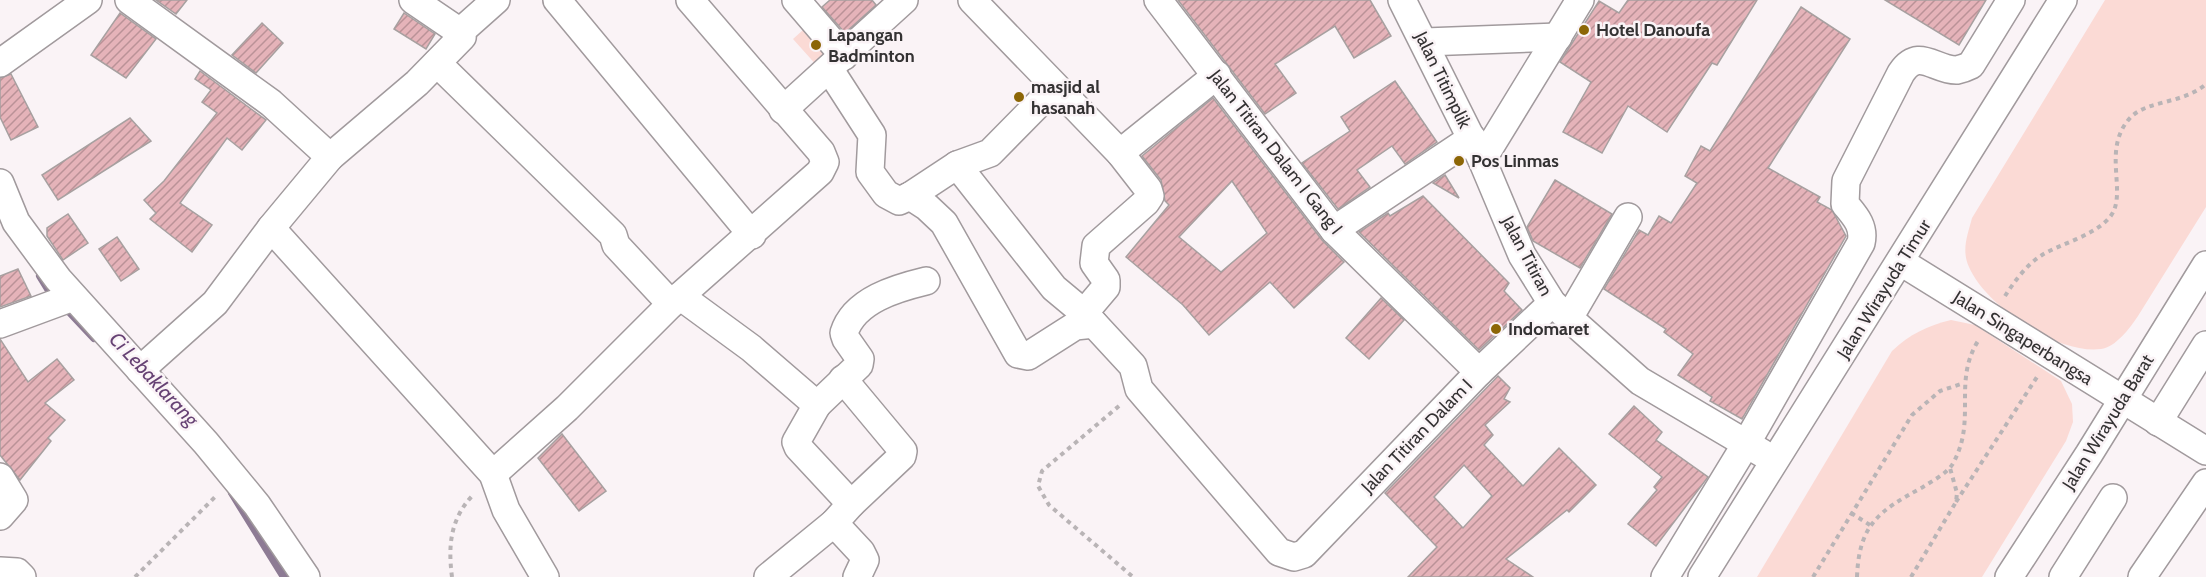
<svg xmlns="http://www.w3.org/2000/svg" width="2206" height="577" font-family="Cabin,sans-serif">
	<defs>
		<pattern id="building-hatch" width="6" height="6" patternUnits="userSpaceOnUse" patternTransform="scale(1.5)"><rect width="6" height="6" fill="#e5b3b9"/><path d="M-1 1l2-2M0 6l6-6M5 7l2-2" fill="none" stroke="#ba9297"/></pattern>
	</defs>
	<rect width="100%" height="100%" fill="#faf3f6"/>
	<g fill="#fbdad5">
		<path d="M 2105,0 L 2206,0 L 2206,207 L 2138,316 C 2130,328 2116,347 2101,349 C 2058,355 1985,305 1969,267 C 1961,250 1968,234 1972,218 Z"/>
		<polygon points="812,22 838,52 819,68 793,39"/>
		<path d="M 1951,320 L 1975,325 L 2061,381 L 2072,404 L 2073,422 L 2066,441 L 1982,577 L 1757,577 L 1892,351 C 1910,334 1927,326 1951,320 Z"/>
	</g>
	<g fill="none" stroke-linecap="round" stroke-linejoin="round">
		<g stroke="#8d7b94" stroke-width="8">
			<polyline points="40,276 48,289 94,338"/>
			<polyline points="232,493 284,577"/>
		</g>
	</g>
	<g fill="url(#building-hatch)" stroke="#a7a0a0" stroke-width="1.5" fill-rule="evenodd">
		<polygon points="156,0 187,0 176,14"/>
		<polygon points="830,0 872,0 876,5 845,33 822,7"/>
		<polygon points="1178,0 1370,0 1391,36 1354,58 1335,26 1275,64 1296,93 1265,114"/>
		<polygon points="1628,0 1757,0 1717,65 1712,63 1667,132 1628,106 1602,153 1563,132 1591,82 1560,62 1599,1 1619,13"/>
		<polygon points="1885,0 1986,0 1959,45"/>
		<polygon points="1801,7 1850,39 1768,168 1820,197 1817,202 1832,210 1846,236 1742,419 1710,401 1712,397 1678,375 1693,354 1664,332 1666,329 1604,289 1639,230 1648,235 1659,216 1671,223 1697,183 1685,176 1701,146 1710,151"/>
		<polygon points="120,13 156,39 126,78 91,55"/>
		<polygon points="404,13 435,34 426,49 394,29"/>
		<polygon points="262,23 283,43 256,73 232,55"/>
		<polygon points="200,71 266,120 242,150 227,138 180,203 212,225 192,252 150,219 156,213 144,200 164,181 217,113 202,102 211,90 195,79"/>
		<polygon points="11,74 38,127 11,140 0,117 0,78"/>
		<polygon points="1395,81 1437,142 1405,164 1392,146 1357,170 1370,187 1338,209 1302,163 1350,131 1341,117"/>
		<path d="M 1213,98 L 1322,240 L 1344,262 L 1294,308 L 1270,282 L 1209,335 L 1183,305 L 1126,257 L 1169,205 L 1165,201 L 1161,180 L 1142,156 ZM 1232,181 L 1267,233 L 1221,272 L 1179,237 Z"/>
		<polygon points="130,118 151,141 58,200 42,175"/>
		<polygon points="1445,175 1459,198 1433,183"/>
		<polygon points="1555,180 1612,214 1580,268 1533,241 1527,227"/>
		<polygon points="1423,196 1509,283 1504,291 1522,310 1479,350 1359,232 1388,213 1390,216"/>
		<polygon points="68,214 88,243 63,260 47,236 47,228"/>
		<polygon points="117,237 139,269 121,281 99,249"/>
		<polygon points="18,269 31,296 0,307 0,276"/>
		<polygon points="1381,298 1404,320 1369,359 1346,338"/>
		<polygon points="0,339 28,382 57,359 74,380 45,403 65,420 48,438 51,441 20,480 0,455"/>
		<path d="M 1498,376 L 1510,388 L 1504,399 L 1510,402 L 1485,425 L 1493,435 L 1484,445 L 1523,486 L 1559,448 L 1596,485 L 1569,512 L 1567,510 L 1506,559 L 1533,577 L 1408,577 L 1437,547 L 1385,493 ZM 1464,465 L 1492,496 L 1463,528 L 1434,497 Z"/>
		<polygon points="1634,406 1662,432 1656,440 1708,477 1656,546 1628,524 1657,490 1654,487 1662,477 1609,434"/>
		<polygon points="562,434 606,491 579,511 538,458"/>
	</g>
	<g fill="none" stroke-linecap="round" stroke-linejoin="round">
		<defs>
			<g id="minor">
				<polyline points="129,0 271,103 330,157 271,228 493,474 506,510 545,577"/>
				<polyline points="557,0 752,235"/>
				<polyline points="796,0 844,56"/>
				<polyline points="972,0 1120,153 1148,189 1150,196 1146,202 1096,246 1094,263 1106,280 1106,287 1084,313"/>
				<polyline points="1158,0 1334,230 1479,372"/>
				<polyline points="1402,0 1482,160"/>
				<polyline points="1580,0 1482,160 1522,255 1552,303 1640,381 1762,453"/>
				<polyline points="460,32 496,0"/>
				<polyline points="1425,42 1558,37"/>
				<polyline points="0,63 88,0"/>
				<polyline points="437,63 613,235 616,245 671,304"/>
				<polyline points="830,70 872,135 870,172 886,194 899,201 910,196 957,165 1054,288 1084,313 1133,366 1139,389 1279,552 1294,557 1304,554 1479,372 1552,303"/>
				<polyline points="783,110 904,0"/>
				<polyline points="1120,153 1217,75"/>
				<polyline points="330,157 417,83 462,37 460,32 413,0"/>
				<polyline points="957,165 990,153 1054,88"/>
				<polyline points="0,183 16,222 58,279 206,443 257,505 306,577"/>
				<polyline points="910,196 927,207 944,223 1018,354 1028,356 1075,326 1094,324"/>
				<polyline points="1334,230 1472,138"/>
				<polyline points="1901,262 2206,451"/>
				<polyline points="680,296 751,348 817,405 796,442 798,447 851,504 834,523 861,552 865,560 857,577"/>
				<polyline points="1569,318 1628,217"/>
				<polyline points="0,324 73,297"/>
				<polyline points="140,370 215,303 271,228"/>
				<polyline points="843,379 903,451 902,456 851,504"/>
				<path d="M 817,405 L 859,365 L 860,359 L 846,339 L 844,333 C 854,300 897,288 926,281"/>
				<polyline points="2158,422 2206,345"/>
				<polyline points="493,474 567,408 671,304 820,172 825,162 821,152 690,0"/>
				<polyline points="0,477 14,500 0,516"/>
				<polyline points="0,571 17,572 22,577"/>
				<polyline points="768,577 834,523"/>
				<path d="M 1665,577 L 1746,444 L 1861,243 C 1865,226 1855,216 1845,204 L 1846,181 L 1901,73 C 1919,46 1935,71 1957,70 C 1962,69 1967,67 1971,65 L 2011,0"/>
				<polyline points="1702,577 2063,0"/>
				<polyline points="2009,577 2089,454 2206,265"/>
				<polyline points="2063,577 2113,498"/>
				<polyline points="2142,577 2206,483"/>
			</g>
		</defs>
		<use href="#minor" stroke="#a19a9d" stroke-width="30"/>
		<g stroke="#b9b4b6" stroke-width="4" stroke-dasharray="4.5 4.5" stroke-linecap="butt">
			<path d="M 2005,296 C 2014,282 2027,264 2042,255 C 2062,243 2094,236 2110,217 C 2129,193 2100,149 2131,117 C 2148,100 2183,104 2206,84"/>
			<polyline points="1119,406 1042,471 1038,486 1049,505 1133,577"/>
			<polyline points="1956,502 2037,377"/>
			<polyline points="1851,513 1870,525"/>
			<polyline points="135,577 215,497"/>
			<path d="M 452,577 C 448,546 450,519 473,495"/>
			<polyline points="1813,577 1912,415 1940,391 1964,383"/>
			<path d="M 1857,577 C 1859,524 1879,511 1923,487 C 1932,481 1946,474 1952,465 C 1978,421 1952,383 1978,341"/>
			<polyline points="1911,577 1956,502 1957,493 1950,468"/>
		</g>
		<use href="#minor" stroke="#fff" stroke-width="27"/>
	</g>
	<g fill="#8c6606" stroke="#faf3f6" stroke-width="2">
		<circle cx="1584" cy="30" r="6"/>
		<circle cx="816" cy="45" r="6"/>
		<circle cx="1019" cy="97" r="6"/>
		<circle cx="1459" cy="161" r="6"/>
		<circle cx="1496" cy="329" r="6"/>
	</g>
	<g text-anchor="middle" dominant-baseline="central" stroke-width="5" stroke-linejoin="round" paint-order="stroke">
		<g font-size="18" font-weight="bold" fill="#343233" stroke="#faf3f6" text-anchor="start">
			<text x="1596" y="30">Hotel Danoufa</text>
			<text x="828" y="35">Lapangan<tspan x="828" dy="21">Badminton</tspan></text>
			<text x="1031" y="87">masjid al<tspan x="1031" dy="21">hasanah</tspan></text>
			<text x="1471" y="161">Pos Linmas</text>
			<text x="1508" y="329">Indomaret</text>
		</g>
		<g font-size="18" fill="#343233" stroke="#faf3f6">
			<text transform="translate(1443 80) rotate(64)">Jalan Titimplik</text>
			<text transform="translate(1276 152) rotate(52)">Jalan Titiran Dalam I Gang I</text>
			<text transform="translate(1527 256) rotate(62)">Jalan Titiran</text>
			<text transform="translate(1884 289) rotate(-58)">Jalan Wirayuda Timur</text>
			<text transform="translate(2023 338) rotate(32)">Jalan Singaperbangsa</text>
			<text transform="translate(2108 422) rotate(-58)">Jalan Wirayuda Barat</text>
			<text transform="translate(1417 436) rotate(-46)">Jalan Titiran Dalam I</text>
		</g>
		<g font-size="20" font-style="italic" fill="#664274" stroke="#faf3f6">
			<text transform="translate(154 379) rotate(47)">Ci Lebaklarang</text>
		</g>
	</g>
</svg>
